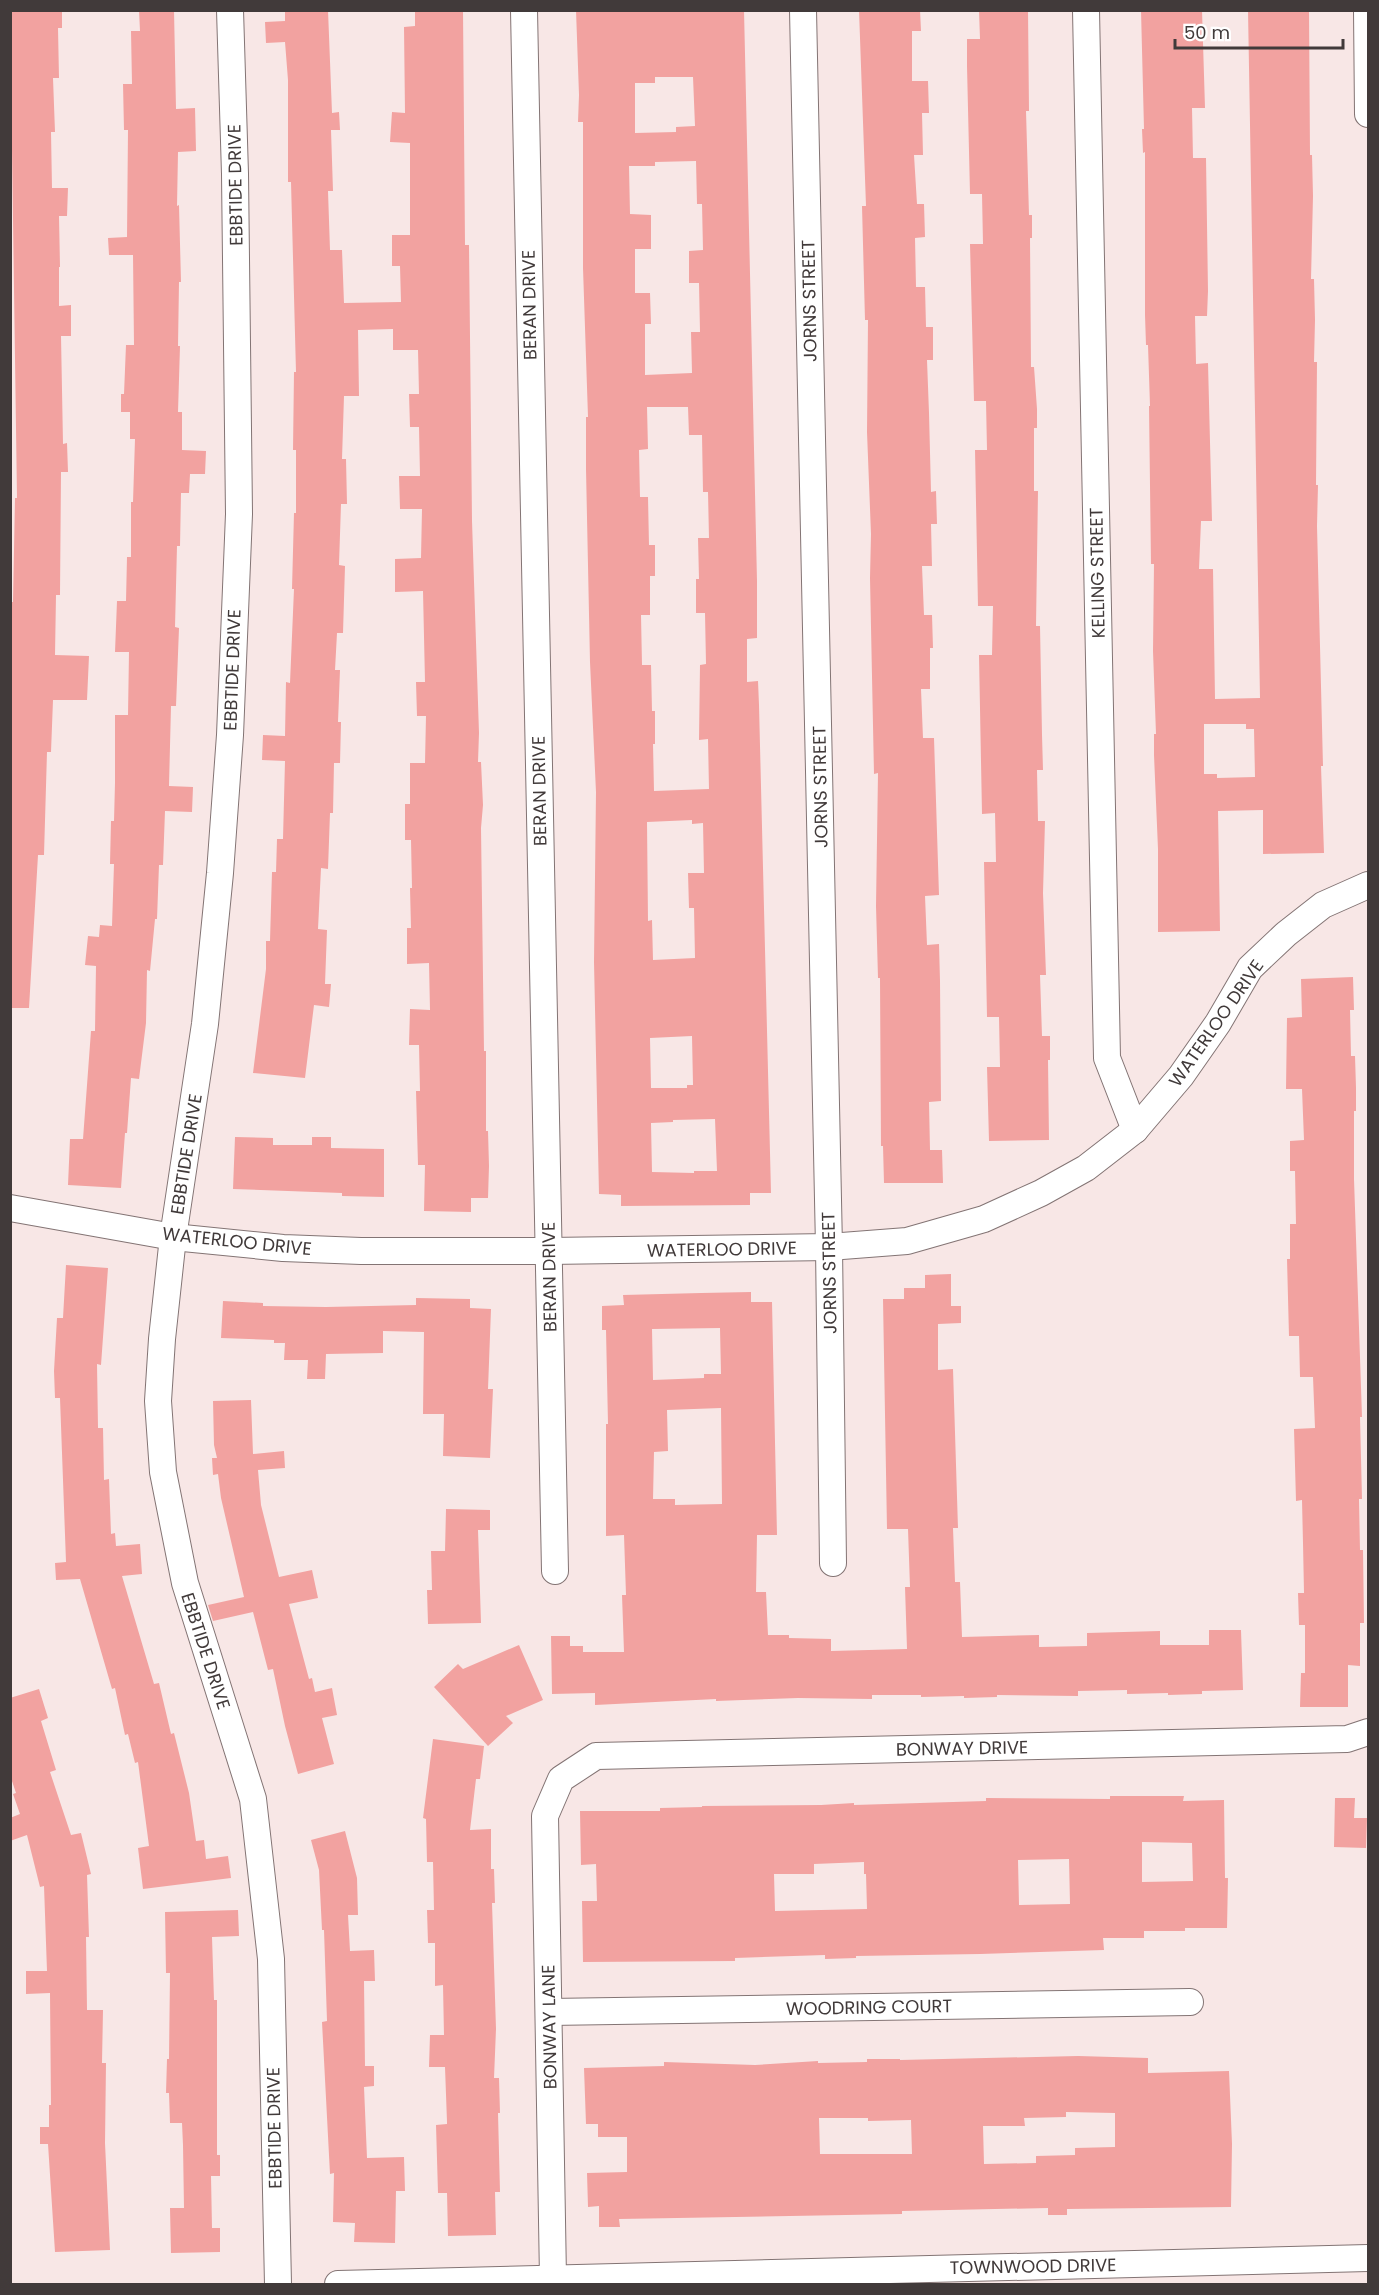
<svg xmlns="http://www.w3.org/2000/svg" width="1379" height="2295" font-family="Poppins,sans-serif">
	<rect width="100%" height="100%" fill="#f8e7e6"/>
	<g fill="#f2a2a0" fill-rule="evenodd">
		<polygon points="10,10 62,10 62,28 58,28 59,78 53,78 55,132 51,132 52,188 68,188 67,216 59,216 60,267 59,267 59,306 71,305 71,336 61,336 63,444 67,443 68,472 61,472 60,595 56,595 55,655 89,656 87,700 53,700 51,752 47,752 44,855 38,855 29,1008 10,1008 10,602 13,602 15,498 17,498"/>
		<polygon points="139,10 174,10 176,109 195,108 196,151 178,152 177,206 179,205 181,282 179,282 178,346 180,346 178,412 182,412 182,450 206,451 205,474 190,474 189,493 181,493 180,546 177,546 175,627 179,628 176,706 171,706 169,786 193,787 192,812 165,811 163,865 159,865 157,919 155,919 150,971 147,970 146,1023 139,1079 131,1078 127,1133 125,1133 121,1188 68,1185 70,1139 83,1139 91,1031 95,1031 96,966 85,965 88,936 99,937 100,925 112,926 114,864 110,864 111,821 114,821 115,783 115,715 128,715 129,652 115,652 117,601 126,601 127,557 131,557 131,502 133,502 135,439 130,439 130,412 121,412 121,394 124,394 126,345 134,345 133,255 109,255 108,238 127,237 128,130 124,130 123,84 132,84 131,31 140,31"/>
		<polygon points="285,10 328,10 332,113 339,112 340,130 331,130 333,191 328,191 330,250 342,250 344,303 401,302 400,266 392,266 392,235 410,235 410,143 390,142 392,112 405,113 404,27 415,26 415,10 463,10 465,245 469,245 472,521 479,733 478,762 481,762 483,805 481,828 484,1051 486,1051 486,1131 488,1131 489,1166 488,1198 471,1198 471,1212 424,1211 425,1165 418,1165 416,1091 420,1091 419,1045 409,1045 410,1009 430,1010 429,963 407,964 407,928 411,928 410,888 412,888 411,840 405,840 405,804 410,804 410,763 425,763 426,716 417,716 416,682 425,682 423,591 395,592 395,559 421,558 422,509 400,509 399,476 420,476 419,427 410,427 409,394 419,394 418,350 393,350 393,329 358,330 359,396 344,396 342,459 346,459 347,504 341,504 339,565 345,566 343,633 337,633 335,670 340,670 338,722 341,722 340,763 334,763 333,813 330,813 328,869 321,868 318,929 327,930 325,984 331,984 329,1007 314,1005 305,1078 253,1073 266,969 266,941 270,941 272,872 276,872 277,839 283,839 285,761 262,760 263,735 285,736 286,682 290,683 294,589 292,589 294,513 296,513 296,450 293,450 294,372 296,372 291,182 288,182 288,80 285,42 266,43 265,22 285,21"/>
		<path d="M 576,10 L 744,10 L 757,581 L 757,638 L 747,639 L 747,682 L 758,681 L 759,705 L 771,1193 L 750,1193 L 750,1205 L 621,1206 L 621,1195 L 599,1194 L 594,962 L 596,792 L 590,662 L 586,469 L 586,417 L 588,417 L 583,268 L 583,122 L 578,122 L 579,95 ZM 655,77 L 693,77 L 695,126 L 676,127 L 676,132 L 635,133 L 635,83 L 655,83 ZM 696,161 L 697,204 L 702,204 L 703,250 L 689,251 L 689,283 L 699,283 L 700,332 L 691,332 L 692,373 L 645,375 L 645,324 L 651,324 L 650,293 L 635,293 L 635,249 L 651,249 L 651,215 L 630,214 L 629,166 L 655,166 L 655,162 ZM 647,407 L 688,407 L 689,435 L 702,435 L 703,492 L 708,492 L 709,538 L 698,538 L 699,579 L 696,579 L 696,613 L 705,613 L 706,664 L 700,665 L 699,740 L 708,739 L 709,789 L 654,791 L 653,744 L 655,744 L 655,711 L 652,711 L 651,665 L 642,665 L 641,615 L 650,615 L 650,576 L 655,576 L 655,545 L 649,545 L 648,497 L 640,497 L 639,450 L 648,449 ZM 692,820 L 692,824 L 703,823 L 704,873 L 688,873 L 689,908 L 694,908 L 695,958 L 653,960 L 652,920 L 648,921 L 647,822 ZM 692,1036 L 693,1085 L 687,1085 L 687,1088 L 651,1088 L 650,1038 ZM 715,1119 L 717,1171 L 694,1171 L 694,1173 L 652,1172 L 651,1123 L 673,1122 L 673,1120 Z"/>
		<polygon points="859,10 920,10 921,31 912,31 912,81 928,81 929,113 922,113 923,155 914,155 917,204 924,204 925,237 915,238 916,287 925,287 926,327 933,327 933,360 927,360 929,413 931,492 936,491 937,524 931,524 932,566 922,566 924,615 932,615 933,648 930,648 930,689 921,689 923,738 934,738 939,895 925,896 927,945 939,944 940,981 941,1101 929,1102 930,1150 942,1150 943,1183 884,1183 883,1146 881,1146 880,978 878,978 876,906 878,773 874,774 870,578 871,534 867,432 868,320 865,320 862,206 866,206"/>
		<polygon points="979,10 1028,10 1029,111 1026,111 1029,215 1032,215 1032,238 1030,238 1031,367 1034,367 1037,409 1037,428 1034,428 1034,491 1038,491 1036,626 1040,626 1042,735 1043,770 1037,770 1038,821 1045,821 1043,893 1046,975 1040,975 1042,1036 1050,1036 1050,1060 1048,1060 1049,1140 989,1141 987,1067 1000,1067 999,1017 987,1017 984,862 996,862 995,813 982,814 979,655 992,655 993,606 978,606 975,450 987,450 986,401 974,401 970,244 983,244 982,194 970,194 967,66 967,39 980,39"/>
		<path d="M 1141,10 L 1202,10 L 1205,108 L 1192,108 L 1193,158 L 1206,158 L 1208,291 L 1207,316 L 1195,316 L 1196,364 L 1208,363 L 1212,521 L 1201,521 L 1199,569 L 1213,569 L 1215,699 L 1260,698 L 1248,10 L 1309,10 L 1310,155 L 1312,155 L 1313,196 L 1311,279 L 1314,279 L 1315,320 L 1314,362 L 1317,362 L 1316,485 L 1318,485 L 1317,526 L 1323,766 L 1321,766 L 1324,853 L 1263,854 L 1263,810 L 1218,811 L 1220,931 L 1158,932 L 1158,849 L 1154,755 L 1154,734 L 1156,734 L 1153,651 L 1154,564 L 1151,564 L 1149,406 L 1150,406 L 1148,345 L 1146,345 L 1145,315 L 1145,152 L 1143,153 L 1142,129 L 1144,129 ZM 1204,724 L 1246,724 L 1246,729 L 1254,729 L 1255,777 L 1217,778 L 1217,774 L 1204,774 Z"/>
		<polygon points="1353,977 1354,1010 1350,1010 1351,1056 1355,1056 1356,1088 1356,1111 1354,1111 1354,1179 1362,1417 1360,1417 1362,1499 1359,1499 1360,1550 1363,1550 1364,1623 1360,1623 1360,1666 1348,1665 1348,1707 1300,1707 1301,1673 1305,1673 1305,1625 1299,1625 1298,1593 1304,1593 1303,1543 1302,1500 1296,1501 1294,1429 1315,1428 1313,1377 1300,1377 1299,1336 1289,1336 1287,1259 1290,1259 1290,1224 1296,1224 1295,1171 1290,1171 1290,1141 1304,1140 1302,1089 1286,1089 1287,1018 1302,1017 1301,979"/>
		<polygon points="235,1137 273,1138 273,1145 312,1145 312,1137 331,1137 331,1148 384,1149 384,1197 342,1196 342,1193 233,1189"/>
		<polygon points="66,1265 108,1268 101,1365 97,1364 98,1428 103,1428 104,1480 109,1479 111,1534 115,1533 116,1546 140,1544 142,1574 122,1576 154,1684 159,1683 171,1734 174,1733 189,1793 196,1841 204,1840 206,1859 228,1856 231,1878 143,1889 138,1848 149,1846 138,1762 135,1763 128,1734 125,1735 115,1688 112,1689 80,1579 56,1580 55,1563 66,1562 60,1398 55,1398 54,1371 57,1318 63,1318"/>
		<path d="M 951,1274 L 951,1306 L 961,1306 L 961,1323 L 938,1324 L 938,1370 L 953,1369 L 958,1528 L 953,1528 L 955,1582 L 960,1582 L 962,1637 L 1039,1635 L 1039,1647 L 1087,1646 L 1087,1633 L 1160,1631 L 1160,1645 L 1209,1645 L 1209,1630 L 1241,1630 L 1243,1690 L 1202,1691 L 1202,1694 L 1168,1695 L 1168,1693 L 1127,1694 L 1127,1690 L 1078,1691 L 1078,1696 L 997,1695 L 997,1697 L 964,1698 L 964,1696 L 921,1697 L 921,1695 L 872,1695 L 872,1699 L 798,1698 L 716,1701 L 716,1699 L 595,1705 L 595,1693 L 552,1694 L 551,1636 L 570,1636 L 570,1646 L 583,1646 L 583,1652 L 624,1652 L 622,1595 L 626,1595 L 624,1535 L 606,1536 L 606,1424 L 608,1424 L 606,1330 L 602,1330 L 602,1306 L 624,1305 L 623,1295 L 701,1293 L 751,1292 L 751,1302 L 772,1302 L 777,1535 L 757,1535 L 756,1592 L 766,1592 L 768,1635 L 789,1635 L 789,1638 L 831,1639 L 831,1651 L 907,1649 L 905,1587 L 910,1587 L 908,1529 L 887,1529 L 883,1299 L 904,1299 L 904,1288 L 925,1288 L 925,1275 ZM 720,1328 L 721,1374 L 704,1374 L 704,1378 L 653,1380 L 652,1329 ZM 721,1408 L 722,1504 L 675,1505 L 675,1499 L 653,1499 L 654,1452 L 668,1451 L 667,1410 Z"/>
		<polygon points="416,1298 470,1299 470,1308 491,1309 488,1389 493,1389 490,1458 443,1456 444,1414 423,1414 424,1332 383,1331 383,1353 326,1354 325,1379 307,1379 308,1360 284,1360 285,1343 274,1343 274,1340 221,1338 223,1301 263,1303 263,1306 326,1307 416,1305"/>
		<polygon points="251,1400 253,1454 284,1451 285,1468 258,1470 261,1505 279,1577 312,1570 318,1598 289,1604 309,1679 312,1678 315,1692 332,1688 337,1715 322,1718 334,1764 298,1774 285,1726 273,1669 268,1670 253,1612 213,1621 208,1605 244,1597 221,1498 218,1474 213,1475 212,1458 217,1458 214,1445 213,1401"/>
		<polygon points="446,1509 490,1510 490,1530 478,1530 481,1623 428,1624 427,1590 432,1590 431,1551 445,1551"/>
		<polygon points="519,1645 543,1700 506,1716 513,1723 488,1746 434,1687 458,1664 463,1669"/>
		<polygon points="39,1689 48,1718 41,1721 56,1770 50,1772 71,1835 81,1833 91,1874 87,1875 89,1937 86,1937 87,2010 103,2010 102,2063 106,2063 105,2143 110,2250 55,2252 48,2144 40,2144 40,2127 49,2127 49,2105 51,2105 50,1993 26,1994 26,1971 47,1971 44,1886 40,1887 27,1835 10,1841 10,1818 20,1814 13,1794 16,1793 10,1775 10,1698"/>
		<polygon points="433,1739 484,1746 480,1779 476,1779 470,1830 491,1829 491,1869 494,1869 495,1903 492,1903 496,2029 494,2078 499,2078 500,2113 498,2113 500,2192 495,2192 496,2235 448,2236 447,2193 438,2193 436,2125 447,2124 447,2122 445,2067 429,2067 430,2035 444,2035 443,1985 435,1986 435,1943 428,1943 427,1910 434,1910 433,1862 427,1862 426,1819 423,1818"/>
		<path d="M 1110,1796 L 1184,1796 L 1183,1801 L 1224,1800 L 1225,1878 L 1228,1878 L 1227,1928 L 1185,1928 L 1185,1931 L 1144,1931 L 1144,1938 L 1103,1938 L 1104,1950 L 980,1954 L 856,1956 L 856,1958 L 825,1959 L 825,1955 L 735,1958 L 735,1961 L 583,1962 L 582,1901 L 597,1901 L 596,1864 L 581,1865 L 580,1811 L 660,1811 L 660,1808 L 702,1807 L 702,1806 L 821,1805 L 854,1803 L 854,1805 L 986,1801 L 986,1798 L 1110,1799 ZM 1142,1842 L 1192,1843 L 1193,1881 L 1142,1882 ZM 1069,1859 L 1070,1904 L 1019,1905 L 1018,1860 ZM 864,1862 L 864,1874 L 866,1874 L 867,1909 L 775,1911 L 774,1874 L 814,1874 L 814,1864 Z"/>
		<polygon points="1335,1798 1355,1798 1354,1818 1367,1818 1366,1848 1334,1847"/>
		<polygon points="345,1831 357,1878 358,1915 348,1915 350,1951 374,1950 375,1981 364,1981 365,2066 374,2066 374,2086 364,2087 367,2158 404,2157 405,2191 396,2191 395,2243 354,2242 355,2223 333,2222 334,2173 330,2174 322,2022 327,2021 324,1930 322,1930 319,1870 311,1840"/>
		<polygon points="238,1910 239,1936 212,1937 214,2000 217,2000 217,2155 220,2155 220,2176 211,2176 212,2228 220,2228 220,2252 171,2253 170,2208 184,2208 183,2145 182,2123 170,2123 169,2093 166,2093 167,2059 169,2059 170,1973 166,1973 165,1912"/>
		<path d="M 1078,2056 L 1148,2058 L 1148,2073 L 1229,2071 L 1232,2144 L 1231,2207 L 1067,2209 L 1067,2215 L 1048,2215 L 1048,2208 L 902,2211 L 902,2214 L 619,2219 L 620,2227 L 599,2227 L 599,2206 L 588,2207 L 587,2173 L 627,2172 L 627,2137 L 598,2137 L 598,2124 L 586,2124 L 584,2068 L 664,2066 L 664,2062 L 755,2065 L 818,2061 L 818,2063 L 867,2062 L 867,2059 L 900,2059 L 900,2060 ZM 1066,2112 L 1115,2113 L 1115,2147 L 1075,2148 L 1075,2155 L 1036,2156 L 1036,2163 L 984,2164 L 983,2126 L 1025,2126 L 1024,2118 L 1066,2117 ZM 819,2118 L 868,2118 L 868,2121 L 911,2120 L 912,2154 L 820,2154 Z"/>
	</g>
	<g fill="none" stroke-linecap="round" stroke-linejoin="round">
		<defs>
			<g id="street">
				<polyline points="230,10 235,174 239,514 230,735 220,873 205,1024 173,1237 162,1339 158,1401 163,1472 185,1583 253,1799 271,1959 278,2284"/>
				<polyline points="524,10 555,1571"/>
				<polyline points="803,10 829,1247 833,1563"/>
				<polyline points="1086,10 1107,1058 1135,1130"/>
				<polyline points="1367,10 1368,114"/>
				<polyline points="10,1208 173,1237 283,1248 361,1251 548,1251 829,1247 907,1241 984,1219 1041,1193 1086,1168 1135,1130 1181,1076 1218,1023 1250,968 1286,934 1323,905 1368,885"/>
				<polyline points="549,2012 1190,2002"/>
				<polyline points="553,2278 545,1816 561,1779 596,1756 1347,1739 1368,1732"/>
				<polyline points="338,2284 1368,2258"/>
			</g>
		</defs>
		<use href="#street" stroke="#837474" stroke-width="28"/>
		<use href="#street" stroke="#fff" stroke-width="26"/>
	</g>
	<g text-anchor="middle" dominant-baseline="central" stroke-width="5" stroke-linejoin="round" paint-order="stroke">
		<g font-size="18" fill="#413a3a" stroke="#fff">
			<text transform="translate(235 185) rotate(-91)">EBBTIDE DRIVE</text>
			<text transform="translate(809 301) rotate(-91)">JORNS STREET</text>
			<text transform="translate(529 305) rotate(-91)">BERAN DRIVE</text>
			<text transform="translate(1097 573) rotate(-91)">KELLING STREET</text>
			<text transform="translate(232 670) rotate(-88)">EBBTIDE DRIVE</text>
			<text transform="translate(820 787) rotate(-91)">JORNS STREET</text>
			<text transform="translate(539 791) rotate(-91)">BERAN DRIVE</text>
			<text transform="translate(1216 1023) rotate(-55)">WATERLOO DRIVE</text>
			<text transform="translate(186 1154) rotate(-81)">EBBTIDE DRIVE</text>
			<text transform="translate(237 1241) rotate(6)">WATERLOO DRIVE</text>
			<text transform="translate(722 1249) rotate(-1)">WATERLOO DRIVE</text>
			<text transform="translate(829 1273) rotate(-91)">JORNS STREET</text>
			<text transform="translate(549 1277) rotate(-91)">BERAN DRIVE</text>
			<text transform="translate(206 1651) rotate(72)">EBBTIDE DRIVE</text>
			<text transform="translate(962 1748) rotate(-1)">BONWAY DRIVE</text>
			<text transform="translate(869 2007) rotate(-1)">WOODRING COURT</text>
			<text transform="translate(549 2027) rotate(-91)">BONWAY LANE</text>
			<text transform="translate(274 2128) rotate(-91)">EBBTIDE DRIVE</text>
			<text transform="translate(1033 2266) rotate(-1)">TOWNWOOD DRIVE</text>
		</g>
	</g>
	<rect width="1379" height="2295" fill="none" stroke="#413a3a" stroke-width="24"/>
	<path d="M1175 39v9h168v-9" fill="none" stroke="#413a3a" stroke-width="3"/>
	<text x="1184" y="39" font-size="18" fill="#413a3a" stroke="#ffffff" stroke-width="4.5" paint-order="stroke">50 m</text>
</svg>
